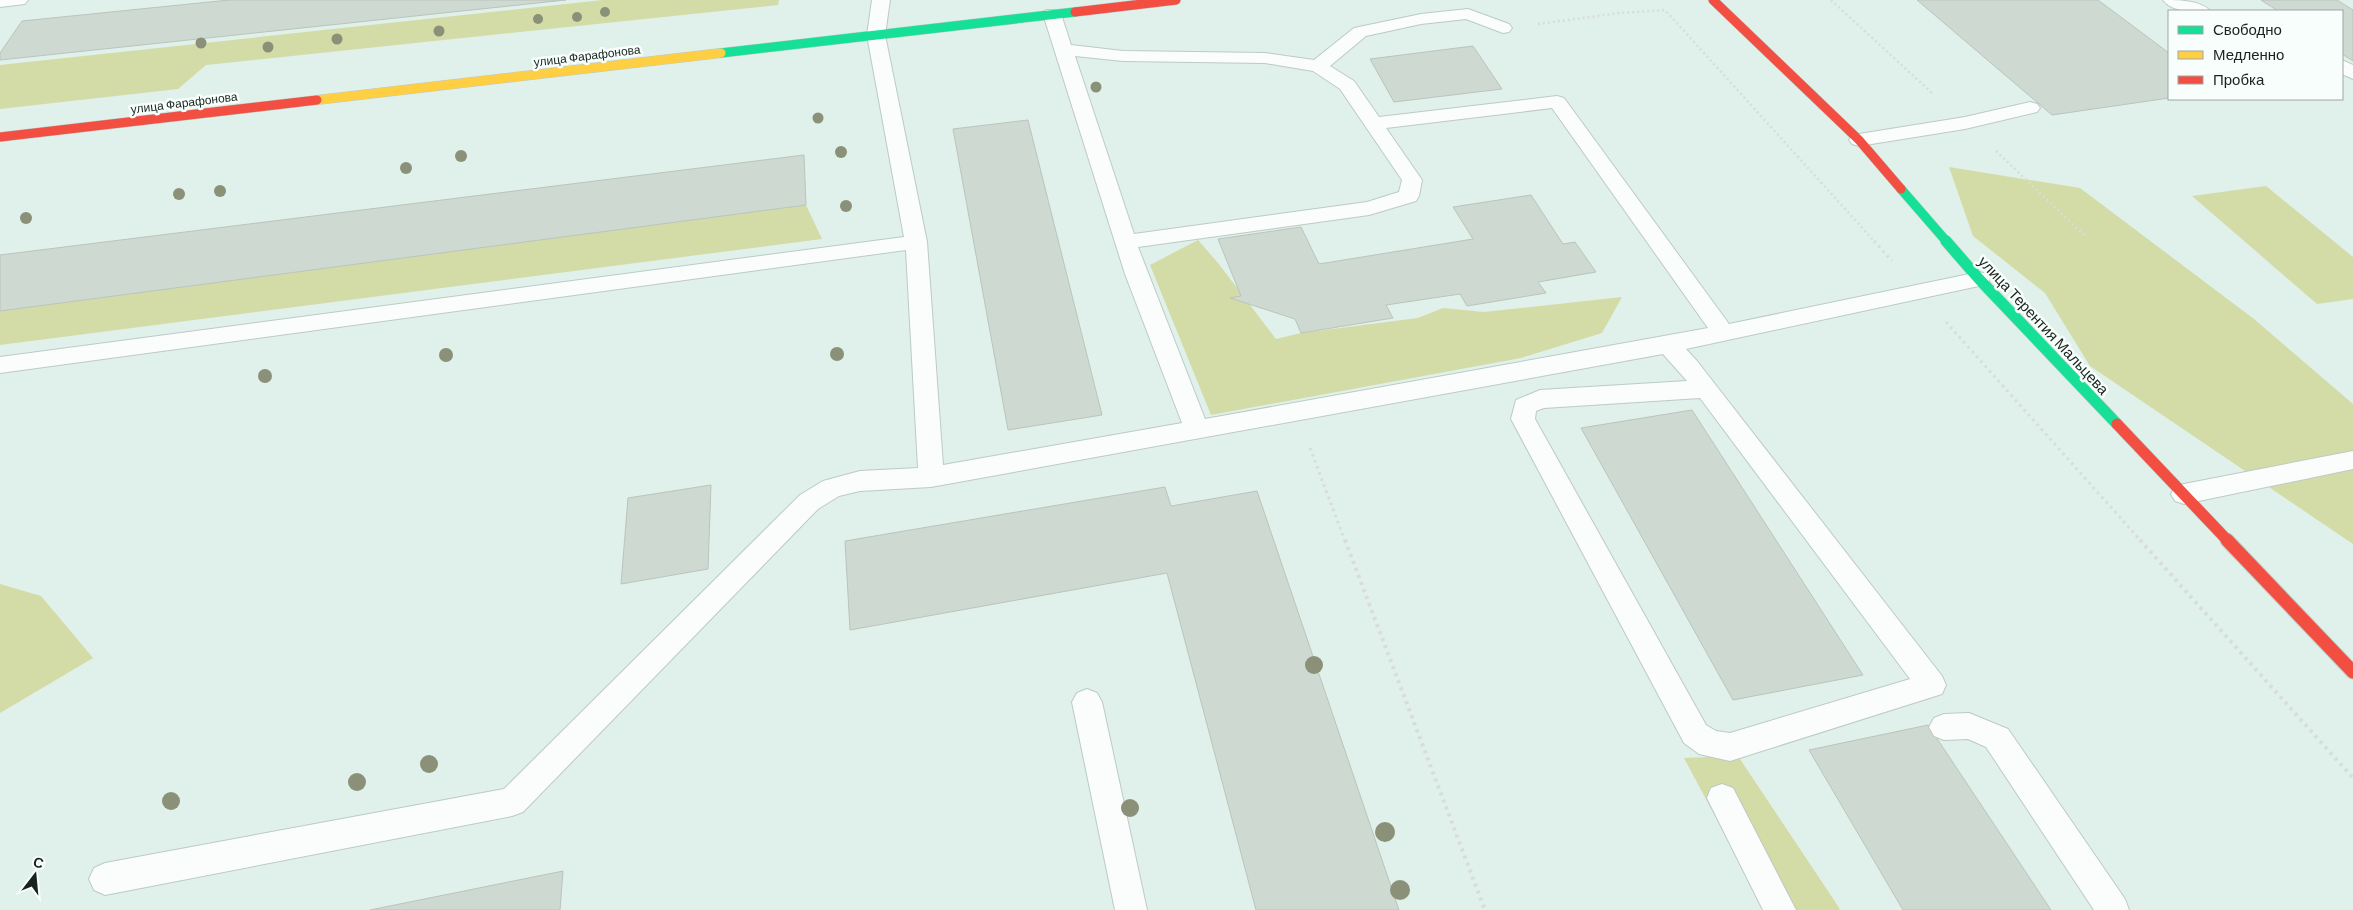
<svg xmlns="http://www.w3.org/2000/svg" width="2353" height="910" font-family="Barlow,sans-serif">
	<rect width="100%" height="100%" fill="#e0f0ea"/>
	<g fill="#d3dca6">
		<polygon points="603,0 779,0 778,5 206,65 178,89 0,109 0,65"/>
		<polygon points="1949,167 2080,188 2254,319 2353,404 2353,544 2090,366 2045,293 1973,236"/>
		<polygon points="2266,186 2353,257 2353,299 2317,304 2192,196"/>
		<polygon points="806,205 822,239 0,345 0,311"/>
		<polygon points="1198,240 1218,263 1276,339 1301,333 1418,318 1443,308 1484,312 1622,297 1602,333 1521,358 1211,415 1150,265"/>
		<polygon points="0,584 41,596 93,658 0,713"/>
		<polygon points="1738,756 1838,906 1840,910 1765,910 1684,758"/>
	</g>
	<g fill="#ced9d1" stroke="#bac4bd">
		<polygon points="229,0 566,0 0,60 0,53 22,21"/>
		<polygon points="1917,0 2098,0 2169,53 2169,98 2052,115"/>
		<polygon points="2261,0 2337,0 2353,10 2353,61 2342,54 2342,11 2278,11"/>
		<polygon points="1473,46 1502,89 1394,102 1370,59"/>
		<polygon points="1028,120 1102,415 1008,430 953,129"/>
		<polygon points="804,155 806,205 0,311 0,255"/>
		<polygon points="1531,195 1563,244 1575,242 1596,272 1538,282 1546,293 1467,306 1460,294 1386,305 1393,318 1301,333 1295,319 1230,298 1241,296 1218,239 1301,227 1319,264 1473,239 1453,207"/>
		<polygon points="1692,410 1863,675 1733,700 1581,428"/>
		<polygon points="711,485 708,569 621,584 628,498"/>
		<polygon points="1165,487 1171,506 1257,491 1399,910 1256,910 1167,573 850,630 845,541"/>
		<polygon points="1928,725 2051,910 1903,910 1809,750"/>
		<polygon points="563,871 560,910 370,910"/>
	</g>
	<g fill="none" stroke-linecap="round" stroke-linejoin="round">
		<defs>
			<g id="lane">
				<polygon points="0,0 28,0 25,4 0,7"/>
				<path d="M 872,0 L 890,0 L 885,35 L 927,242 L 943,465 L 1182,423 L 1125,274 L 1043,14 L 1046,10 L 1058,10 L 1061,14 L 1071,45 L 1123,51 L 1265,53 L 1314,60 L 1354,28 L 1421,14 L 1468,9 L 1509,24 L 1512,28 L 1509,32 L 1503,33 L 1466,19 L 1421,24 L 1366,36 L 1330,66 L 1354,81 L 1379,117 L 1557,96 L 1564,98 L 1729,324 L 1979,272 L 1987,274 L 1990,279 L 1987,284 L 1979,286 L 1686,349 L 1697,361 L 1942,676 L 1946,685 L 1942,694 L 1730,761 L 1699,754 L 1684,743 L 1511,419 L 1516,400 L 1540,390 L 1687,381 L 1663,354 L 931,487 L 860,491 L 839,496 L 818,509 L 523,812 L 512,816 L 105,895 L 94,890 L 89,879 L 94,868 L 105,863 L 504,789 L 800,495 L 823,481 L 860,471 L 918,468 L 906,250 L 0,373 L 0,357 L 904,237 L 867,35 ZM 1075,56 L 1123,61 L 1265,63 L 1313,71 L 1340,89 L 1402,180 L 1399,192 L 1367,202 L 1134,234 ZM 1552,108 L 1708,328 L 1205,419 L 1138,247 L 1369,215 L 1416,201 L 1419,196 L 1422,180 L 1386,128 ZM 1700,398 L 1910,679 L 1730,733 L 1716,731 L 1706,725 L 1535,419 L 1536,411 L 1544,408 Z"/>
				<path d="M 2163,0 C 2177,0 2201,0 2210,11 C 2196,12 2172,13 2163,0 Z"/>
				<polygon points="2342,60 2353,65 2353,79 2342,74"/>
				<polygon points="2030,102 2037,104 2040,108 2037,112 1965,129 1859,146 1852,144 1849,140 1852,136 1859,134 1965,117"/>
				<polygon points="2353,451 2353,469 2184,504 2175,501 2171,494 2175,487 2184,484"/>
				<polygon points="1087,689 1097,693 1102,702 1147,910 1115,910 1072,702 1077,693"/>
				<polygon points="1969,713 2008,729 2125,899 2129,910 2094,910 1986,747 1968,739 1944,740 1934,736 1929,727 1934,718 1944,714"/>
				<polygon points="1722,784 1733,788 1796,910 1763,910 1707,798 1711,788"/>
			</g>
			<g id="fast-far1">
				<polyline points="721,53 1075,12"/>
				<polyline points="1901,189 1947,242"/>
			</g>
			<polyline id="fast" points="1946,241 1979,279 2117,424"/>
			<polyline id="slow" points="317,100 721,53"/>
			<g id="jam-far2">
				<polyline points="1713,0 1859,140 1901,189"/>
				<polyline points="1075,12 1176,0"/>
				<polyline points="0,137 317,100"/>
			</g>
			<polyline id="jam-far1" points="2117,424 2228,541"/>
			<polyline id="jam" points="2227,540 2353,672"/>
		</defs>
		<use href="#lane" stroke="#bdcac5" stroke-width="2"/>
		<use href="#fast-far1" stroke="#bdcac5" stroke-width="10"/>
		<use href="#fast" stroke="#bdcac5" stroke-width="12"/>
		<use href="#slow" stroke="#bdcac5" stroke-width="10"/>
		<use href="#jam-far2" stroke="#bdcac5" stroke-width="10"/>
		<use href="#jam-far1" stroke="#bdcac5" stroke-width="12"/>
		<use href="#jam" stroke="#bdcac5" stroke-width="15"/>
		<g stroke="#d8dcdb" stroke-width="2.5" stroke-dasharray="2 3" stroke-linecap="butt">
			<polyline points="1831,0 1932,93"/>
			<polyline points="1538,24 1620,13 1665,10 1875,242"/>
			<polyline points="1996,151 2086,237"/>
		</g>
		<g stroke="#d8dcdb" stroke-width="3" stroke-dasharray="2.5 4" stroke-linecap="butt">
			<polyline points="1874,241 1892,261"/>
			<polyline points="1946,322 2141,541"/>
			<polyline points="1310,448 1345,541"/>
		</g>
		<g stroke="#d8dcdb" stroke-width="4" stroke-dasharray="3 4.5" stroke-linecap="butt">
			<polyline points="1345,540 1485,910"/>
			<polyline points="2140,540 2353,778"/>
		</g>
		<use href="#lane" fill="#fafdfc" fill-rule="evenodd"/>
		<use href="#fast-far1" stroke="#16e098" stroke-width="9"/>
		<use href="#fast" stroke="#16e098" stroke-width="11"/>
		<use href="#slow" stroke="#ffcf43" stroke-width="9"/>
		<use href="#jam-far2" stroke="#f24e42" stroke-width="9"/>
		<use href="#jam-far1" stroke="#f24e42" stroke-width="11"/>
		<use href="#jam" stroke="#f24e42" stroke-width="13"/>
	</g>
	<g fill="#8a9178">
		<circle cx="605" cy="12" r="5"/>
		<circle cx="577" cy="17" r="5"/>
		<circle cx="538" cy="19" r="5"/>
		<circle cx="439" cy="31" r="5.5"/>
		<circle cx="337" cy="39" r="5.5"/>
		<circle cx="201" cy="43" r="5.5"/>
		<circle cx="268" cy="47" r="5.5"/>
		<circle cx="1096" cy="87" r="5.5"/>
		<circle cx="818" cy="118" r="5.5"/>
		<circle cx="841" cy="152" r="6"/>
		<circle cx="461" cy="156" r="6"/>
		<circle cx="406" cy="168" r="6"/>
		<circle cx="220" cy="191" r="6"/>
		<circle cx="179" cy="194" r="6"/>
		<circle cx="846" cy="206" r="6"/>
		<circle cx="26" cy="218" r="6"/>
		<circle cx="837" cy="354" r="7"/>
		<circle cx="446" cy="355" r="7"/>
		<circle cx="265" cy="376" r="7"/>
		<circle cx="1314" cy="665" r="9"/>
		<circle cx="429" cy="764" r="9"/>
		<circle cx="357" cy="782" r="9"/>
		<circle cx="171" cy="801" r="9"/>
		<circle cx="1130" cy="808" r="9"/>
		<circle cx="1385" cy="832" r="10"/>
		<circle cx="1400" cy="890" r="10"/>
	</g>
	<g text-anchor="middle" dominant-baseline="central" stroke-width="5" stroke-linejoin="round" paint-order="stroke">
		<g font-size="12" fill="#18231f" stroke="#f8fefb">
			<text transform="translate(587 55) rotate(-7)">улица Фарафонова</text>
			<text transform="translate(184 102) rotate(-7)">улица Фарафонова</text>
		</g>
		<g font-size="15" fill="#18231f" stroke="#f8fefb">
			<text transform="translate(2044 325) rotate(47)">улица Терентия Мальцева</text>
		</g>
	</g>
	<rect x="2168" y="10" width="175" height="90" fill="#f8fefb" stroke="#9ea6a3"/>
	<rect x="2178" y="26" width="25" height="8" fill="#16e098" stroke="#9ea6a3"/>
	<text x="2213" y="35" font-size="15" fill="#18231f">Свободно</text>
	<rect x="2178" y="51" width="25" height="8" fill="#ffcf43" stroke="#9ea6a3"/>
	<text x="2213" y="60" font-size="15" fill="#18231f">Медленно</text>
	<rect x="2178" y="76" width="25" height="8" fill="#f24e42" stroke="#9ea6a3"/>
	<text x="2213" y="85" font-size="15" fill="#18231f">Пробка</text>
	<g transform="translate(35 875) rotate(16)" stroke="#f8fefb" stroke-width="4" paint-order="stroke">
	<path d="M0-4L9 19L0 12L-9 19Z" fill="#18231f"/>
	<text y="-8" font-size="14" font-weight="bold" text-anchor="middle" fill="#18231f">С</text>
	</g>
</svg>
